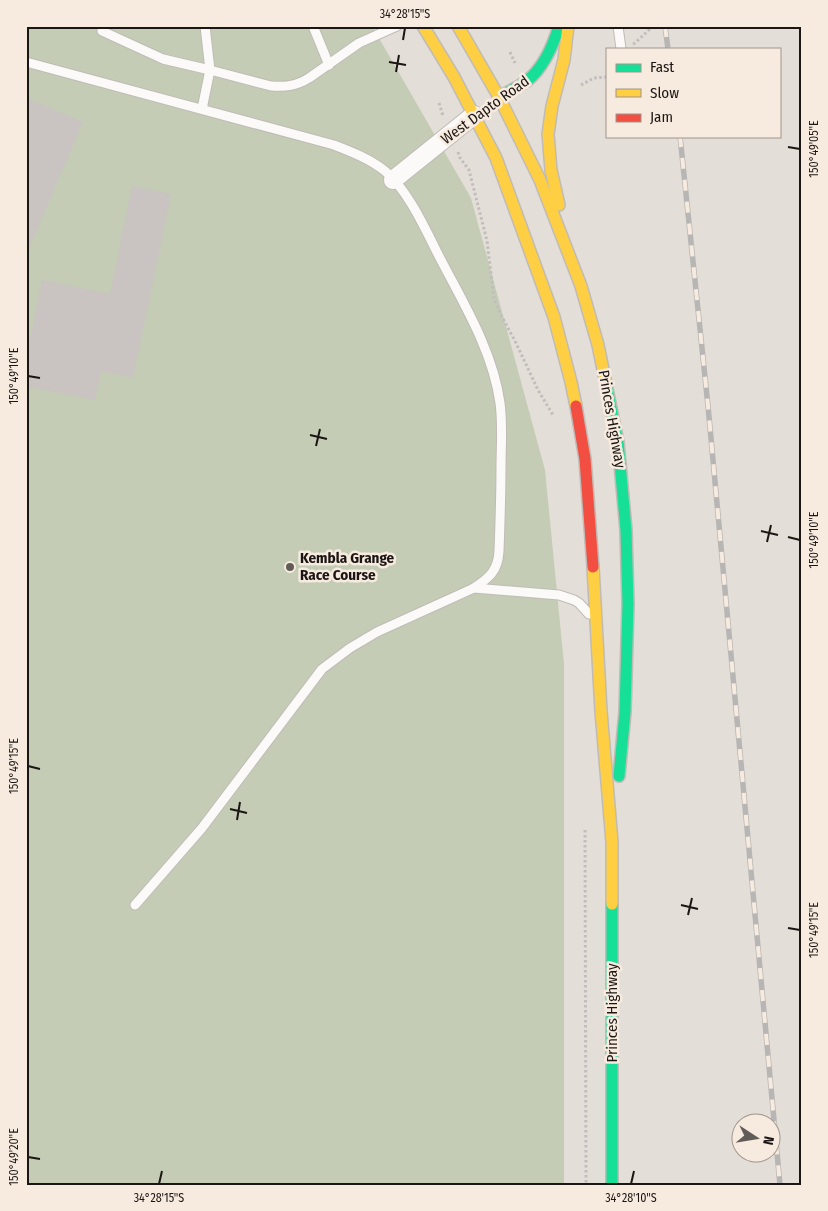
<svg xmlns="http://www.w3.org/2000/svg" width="828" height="1211" font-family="'Fira Sans Condensed',sans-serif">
	<rect width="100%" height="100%" fill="#e4ded8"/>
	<polygon fill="#c4ccb5" points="26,26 372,26 471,198 545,470 564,664 564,1185 26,1185"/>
	<g fill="#c9c3c2">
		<polygon points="26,98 83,122 26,255"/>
		<polygon points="132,186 171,194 133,378 101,371 95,400 26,386 26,358 42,280 110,294"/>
	</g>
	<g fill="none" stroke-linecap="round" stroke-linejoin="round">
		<defs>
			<g id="lane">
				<polyline points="313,26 329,65"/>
				<polyline points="618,26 621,49"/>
				<path d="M 102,31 L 163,59 L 210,70 L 271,86 C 286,87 296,86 309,78 L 359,43 L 397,26"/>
				<path d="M 26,62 L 334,145 C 352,152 370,159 385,171 C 409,191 427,233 441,260 C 465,306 493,352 500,403 C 503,425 501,446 501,468 C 501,496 500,523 499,551 C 498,571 489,578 474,588 L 377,632 L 350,648 L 322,669 L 202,828 L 135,905"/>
				<polyline points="202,109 210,70 205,26"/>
				<polyline points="474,588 559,595 574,600 579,603 589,614"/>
			</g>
			<polyline id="street" points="393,180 474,115"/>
			<g id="fast">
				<path d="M 499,97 C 508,92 518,87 527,81 C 544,67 553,46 559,26"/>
				<polyline points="606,384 618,442 626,530 628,604 625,712 619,776"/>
				<polyline points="612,904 612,1185"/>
			</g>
			<g id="slow">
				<polyline points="423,26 454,77 496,158 554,317 571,382 576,406"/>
				<polyline points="458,26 499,97 540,180 581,286 598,345 606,384"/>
				<polyline points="559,205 551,170 548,134 552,106 564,60 568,26"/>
				<polyline points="593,567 601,711 612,842 612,904"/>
			</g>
			<polyline id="jam" points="576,406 585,459 593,567"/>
		</defs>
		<use href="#lane" stroke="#c0bbb6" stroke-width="11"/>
		<use href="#street" stroke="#c0bbb6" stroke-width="20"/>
		<use href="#fast" stroke="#c0bbb6" stroke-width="14"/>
		<use href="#slow" stroke="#c0bbb6" stroke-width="14"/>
		<use href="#jam" stroke="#c0bbb6" stroke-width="14"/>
		<g stroke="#c1bdbc" stroke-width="3" stroke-dasharray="2.5 2.5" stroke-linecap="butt">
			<polyline points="633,44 635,43 651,28 660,26"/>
			<polyline points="510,52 515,63"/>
			<polyline points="581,85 594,78 607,77"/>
			<polyline points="439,103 443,116"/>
			<polyline points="458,152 460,158 469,170 484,229 487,241 494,298 499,311 516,343 538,390 553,415"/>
			<polyline points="585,830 586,1185"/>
		</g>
		<use href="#lane" stroke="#fbfaf9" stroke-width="9"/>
		<use href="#street" stroke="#fbfaf9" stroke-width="18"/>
		<use href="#fast" stroke="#16e098" stroke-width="11"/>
		<use href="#slow" stroke="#ffcf43" stroke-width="11"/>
		<use href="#jam" stroke="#f24e42" stroke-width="11"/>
		<defs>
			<g id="rail">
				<polyline points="665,26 668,49"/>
				<polyline points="680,136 708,406 780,1185"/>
			</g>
		</defs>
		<use href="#rail" stroke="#b8b6b4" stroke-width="5.5"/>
		<use href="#rail" stroke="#f7eadf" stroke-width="4" stroke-dasharray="11" stroke-linecap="butt"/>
	</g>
	<path fill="none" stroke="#1b1613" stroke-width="2" d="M 403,40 L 405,28M 389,62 L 406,65M 396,72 L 399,55M 788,147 L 800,149M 28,376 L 40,378M 310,435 L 327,439M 316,446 L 320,429M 761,531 L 778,535M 788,537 L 800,540M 767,542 L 771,525M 28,766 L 40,769M 230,809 L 247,813M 237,820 L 240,802M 681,905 L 698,909M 688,915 L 692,898M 788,928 L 800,930M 28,1157 L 40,1159M 159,1184 L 162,1171M 631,1184 L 634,1171"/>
	<circle fill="#615c58" stroke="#f7eadf" stroke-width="2" cx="290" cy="567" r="5"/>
	<g text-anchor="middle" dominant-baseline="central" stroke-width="5" stroke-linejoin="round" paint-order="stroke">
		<g font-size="15" fill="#1b1613" stroke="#f7eadf">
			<text transform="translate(485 110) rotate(-36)">West Dapto Road</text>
			<text transform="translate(612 419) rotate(80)">Princes Highway</text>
			<text transform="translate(612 1013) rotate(-90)">Princes Highway</text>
		</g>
		<g font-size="15" font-weight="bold" fill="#1b1613" stroke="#f7eadf" text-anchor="start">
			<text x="300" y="558">Kembla Grange<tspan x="300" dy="17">Race Course</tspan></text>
		</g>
	</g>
	<rect width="828" height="1211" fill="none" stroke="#f7eadf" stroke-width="55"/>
	<rect x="606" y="48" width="175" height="90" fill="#f7eadf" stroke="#9f958d"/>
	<rect x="616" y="64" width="25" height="8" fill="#16e098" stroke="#9f958d"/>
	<text x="650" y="72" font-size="15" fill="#1b1613">Fast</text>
	<rect x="616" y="89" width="25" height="8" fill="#ffcf43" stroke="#9f958d"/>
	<text x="650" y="98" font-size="15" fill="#1b1613">Slow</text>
	<rect x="616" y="114" width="25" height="8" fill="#f24e42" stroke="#9f958d"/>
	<text x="650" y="122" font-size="15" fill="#1b1613">Jam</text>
	<g transform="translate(756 1138) rotate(102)"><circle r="24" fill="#f7eadf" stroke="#9f958d"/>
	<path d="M0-4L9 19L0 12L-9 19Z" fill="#615c58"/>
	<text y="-8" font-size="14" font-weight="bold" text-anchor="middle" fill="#1b1613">N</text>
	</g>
	<rect x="28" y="28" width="772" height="1156" fill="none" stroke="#1b1613" stroke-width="2"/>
	<g font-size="12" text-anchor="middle" fill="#1b1613">
		<text x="405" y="18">34°28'15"S</text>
		<text transform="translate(814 149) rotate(-90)" y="4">150°49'05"E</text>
		<text transform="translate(14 376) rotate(-90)" y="4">150°49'10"E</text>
		<text transform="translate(814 540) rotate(-90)" y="4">150°49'10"E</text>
		<text transform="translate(14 766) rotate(-90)" y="4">150°49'15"E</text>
		<text transform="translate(814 930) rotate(-90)" y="4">150°49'15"E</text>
		<text transform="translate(14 1157) rotate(-90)" y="4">150°49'20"E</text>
		<text x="159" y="1202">34°28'15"S</text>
		<text x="631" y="1202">34°28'10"S</text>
	</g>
</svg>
